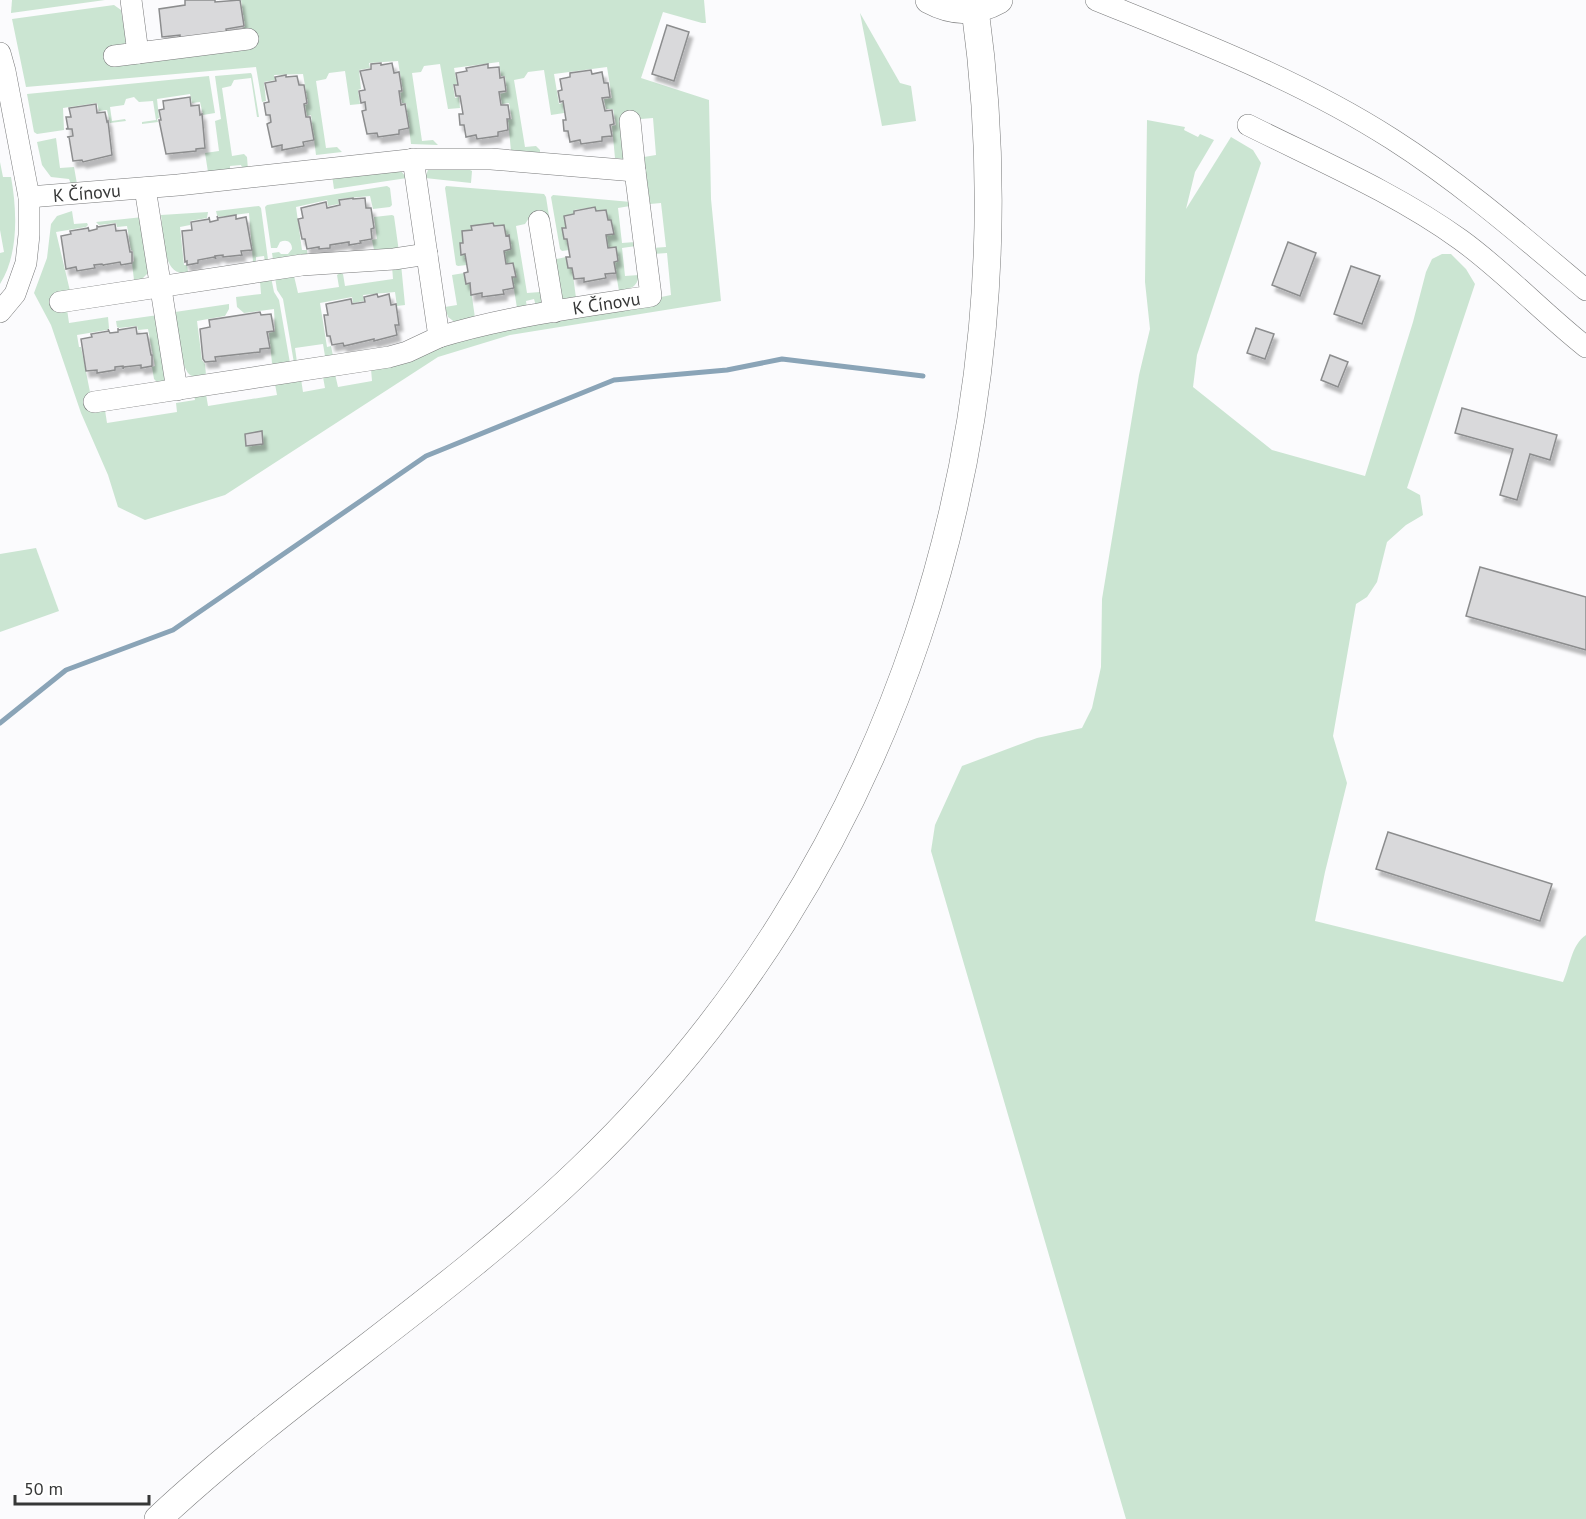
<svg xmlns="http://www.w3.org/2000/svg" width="1586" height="1519" font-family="'PT Sans',sans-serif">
	<defs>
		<filter id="shadow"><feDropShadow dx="3.5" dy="6" stdDeviation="1.5" flood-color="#0004"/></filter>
	</defs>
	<rect width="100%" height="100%" fill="#fbfbfd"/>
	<g fill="#cbe5d2">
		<polygon points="12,0 105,0 11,13"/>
		<polygon points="241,0 704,0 706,23 702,23 663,12 641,78 709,100 711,199 721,301 510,335 438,357 225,495 145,520 118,507 108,475 81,413 51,325 34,293 47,258 51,224 57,216 72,211 74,224 87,223 88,225 86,227 56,232 70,291 67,309 69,323 108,317 109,328 107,330 77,335 79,347 81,347 91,397 105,410 107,423 177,412 176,403 195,400 194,394 206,394 208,406 277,395 275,384 301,379 303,392 325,388 323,377 335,374 338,387 372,381 371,369 479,334 671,295 667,253 653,254 652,248 666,247 661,203 650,204 644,157 656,155 653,118 641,119 640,117 623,119 625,159 615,158 612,126 616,125 613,109 606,109 604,99 612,98 607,67 554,74 559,104 563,103 564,113 551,115 544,70 528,72 524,78 514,80 525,147 536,146 540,150 540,153 511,151 508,120 512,119 509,103 502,104 500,94 507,92 505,76 501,76 499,62 454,68 457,84 453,85 455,98 459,97 460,108 448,109 440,64 424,66 421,72 412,73 422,141 433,140 438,145 411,144 406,103 402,103 400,93 403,92 398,61 369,63 370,68 359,70 361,89 358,90 360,104 350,105 345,71 329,73 326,79 316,81 326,148 337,147 342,152 316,155 311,115 307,116 305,105 308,104 303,74 274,75 275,80 264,82 266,101 262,102 256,67 26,87 12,19 114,5 121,10 123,22 127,22 127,41 123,45 255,45 253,29 245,30 243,27 245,27"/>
		<polygon points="860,13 900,83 911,86 916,121 882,126"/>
		<polygon points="251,73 252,75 259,117 257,117 251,78 234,80 231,86 222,88 232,156 244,154 247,157 248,170 243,170 241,165 230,166 230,171 208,172 205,153 219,151 215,121 221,119 215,76"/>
		<polygon points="209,76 215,113 203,115 200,102 192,103 190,94 157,99 159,118 157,119 158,122 142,124 142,122 156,120 153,101 139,102 134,97 126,99 124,105 110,107 112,121 125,119 126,121 110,123 107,110 99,111 97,103 63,108 64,130 37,134 34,132 27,94"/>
		<path d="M 1147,120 L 1185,127 L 1184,130 L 1198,137 L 1200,134 L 1214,140 L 1195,172 L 1186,209 L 1231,137 L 1253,150 L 1261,163 L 1197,355 L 1193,387 L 1272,450 L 1365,476 L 1413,322 L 1426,272 L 1432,259 L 1442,254 L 1451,254 L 1466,269 L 1475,284 L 1407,488 L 1420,495 L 1423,515 L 1406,525 L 1387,542 L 1377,582 L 1367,597 L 1356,604 L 1333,736 L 1347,783 L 1325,872 L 1315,921 L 1563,982 C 1570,967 1571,945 1586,935 L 1586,1519 L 1126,1519 L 931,851 L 935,825 L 962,766 L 1037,738 L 1082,728 L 1092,708 L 1101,667 L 1102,599 L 1139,375 L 1150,329 L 1145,282 Z"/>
		<polygon points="56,138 60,168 74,167 77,184 71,184 69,179 51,177 42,165 37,142"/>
		<path d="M 0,162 L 3,177 L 11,177 C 17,210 19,254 0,284 L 0,253 L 4,252 L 0,230 Z"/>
		<polygon points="438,167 470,170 472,171 471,183 425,178 428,170"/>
		<polygon points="400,170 407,178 334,189 332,175"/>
		<path d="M 387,186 L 390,188 L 392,205 L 390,207 L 373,209 L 370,196 L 338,199 L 339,204 L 328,206 L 327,200 L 296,207 L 302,250 L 307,250 L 308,260 L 274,266 L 272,253 L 279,252 L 281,254 L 288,254 L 292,249 C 292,242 287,239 280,242 L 277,248 L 271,248 L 265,207 L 267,205 Z"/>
		<polygon points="446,186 544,194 546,197 555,254 551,254 545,216 529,218 525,224 516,226 527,293 540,292 543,303 536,306 534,299 526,301 527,308 517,308 512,277 515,276 513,263 506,264 504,251 511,249 509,236 506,236 504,225 494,226 493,223 472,226 472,230 462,231 463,243 460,244 461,254 465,254 467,265 458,266 456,265 445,188"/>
		<path d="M 553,195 L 631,202 L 630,206 L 618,208 L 622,243 L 635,242 L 636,246 L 622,248 L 625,276 L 639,275 C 637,288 630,289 619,291 L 614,262 L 608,248 L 606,235 L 614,234 L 611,220 L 608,220 L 606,210 L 596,211 L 595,207 L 574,210 L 574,214 L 564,216 L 566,228 L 562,229 L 564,239 L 567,239 L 569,250 L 562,251 L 560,249 L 551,197 Z"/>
		<polygon points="259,206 261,208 269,267 266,267 264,256 256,257 256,262 253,262 249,213 219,217 217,215 216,211"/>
		<path d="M 208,212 L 207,218 L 190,221 L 190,225 L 180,227 L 184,265 L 187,265 L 188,272 C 162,280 163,232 161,215 Z"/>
		<polygon points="392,215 394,216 399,252 374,250 372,240 377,239 374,217"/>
		<polygon points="143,217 150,271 142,279 134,280 132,263 134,261 133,251 131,250 127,226 117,227 116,223 99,225 96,222"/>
		<polygon points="566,257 568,268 572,268 576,298 561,302 552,260"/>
		<polygon points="401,264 405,305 397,306 395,292 363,295 364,301 353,303 352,297 320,303 327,347 331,346 333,356 325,356 323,344 295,348 297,362 294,363 283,299 277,290 275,277 294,276 298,293 339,287 337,275 340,273 343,274 345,286 393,279 392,266"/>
		<polygon points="464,273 466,283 470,283 475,318 456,323 448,317 445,307 457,305 452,275"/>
		<polygon points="271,277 274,292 279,300 290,363 274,365 272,363 269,333 275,331 274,309 244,313 237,307 236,297 261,294 260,281"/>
		<path d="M 229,304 L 229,309 L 225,316 L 197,321 L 202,360 L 205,364 L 206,375 C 202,376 196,377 192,376 C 180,372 177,325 175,312 Z"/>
		<polygon points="158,315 167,380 158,383 154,379 152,367 155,366 148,329 138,330 137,326 119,328 117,327 116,321"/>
		<polygon points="36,548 59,611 0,632 0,554"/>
	</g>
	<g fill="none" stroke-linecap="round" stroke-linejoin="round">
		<polyline stroke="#8aa4b7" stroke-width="5" points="0,723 66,670 173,630 426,456 614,380 727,370 782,359 923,376"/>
	</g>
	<g fill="#d9d9db" stroke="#8c8d8e" stroke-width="1.5" filter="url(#shadow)">
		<polygon points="185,0 215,0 215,2 240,0 244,26 226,29 227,33 180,39 180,35 162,37 159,9 185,5"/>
		<polygon points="667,25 689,32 674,81 652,74"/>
		<polygon points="381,63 381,65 392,63 394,73 399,72 402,91 399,91 401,105 405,104 409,128 399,130 399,134 378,137 377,133 367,134 362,111 366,110 365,102 361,103 359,91 365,90 360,71 371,69 371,64"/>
		<polygon points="488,64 488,68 499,67 500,78 504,77 506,91 499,92 501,105 508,105 510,119 507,119 508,130 498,132 498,136 477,139 476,135 466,137 464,125 460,125 459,114 463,114 460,96 456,96 454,85 458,85 456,73 467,71 466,68"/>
		<polygon points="591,70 592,74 602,72 604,83 608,83 610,97 602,98 605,111 612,110 614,124 610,125 612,136 602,137 602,141 581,144 580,140 570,142 568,131 564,131 563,120 566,120 563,101 560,102 558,91 562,90 560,79 570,77 570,73"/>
		<polygon points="286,75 286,77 297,76 299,85 304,85 307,103 304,104 306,117 310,117 314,140 303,142 304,146 282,150 282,145 272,147 267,124 271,122 270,115 266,115 264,103 269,102 265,83 276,81 275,77"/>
		<polygon points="190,97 191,106 199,105 200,115 202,114 205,148 196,149 196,151 166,154 159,120 161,120 159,110 164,109 163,101"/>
		<polygon points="96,104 97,113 105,112 107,122 108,121 112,155 83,162 82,160 73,161 69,137 67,137 73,136 72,129 66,129 68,128 66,117 71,117 69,108"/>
		<polygon points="353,198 353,199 365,198 366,208 371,208 374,228 371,229 372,239 360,241 361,243 349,245 349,242 330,245 330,248 319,249 319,247 307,249 305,239 302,239 298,219 303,218 301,208 326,202 327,208 340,205 339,200"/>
		<polygon points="595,207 596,211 606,210 608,220 611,220 614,234 606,235 608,248 616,247 618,261 614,262 616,273 605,274 606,278 584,282 584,278 574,279 572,268 568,268 566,257 570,257 567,239 564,239 562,228 566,228 564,216 574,214 574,211"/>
		<polygon points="236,215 236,219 246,217 252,250 241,251 242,255 223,257 223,255 215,256 216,259 214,257 198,260 198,263 187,265 187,261 185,262 182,231 192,230 191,222 209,219 209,217 210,222 218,220 217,216 218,218"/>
		<polygon points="493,223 494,226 504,225 506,236 509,235 511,249 504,251 506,264 513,263 516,277 512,277 514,288 503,290 504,294 482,297 482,293 471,295 470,283 466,284 464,273 468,272 465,254 461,255 460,243 463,243 462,231 472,230 471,226"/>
		<polygon points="115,224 116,231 126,230 130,252 132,252 132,263 121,265 120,262 103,265 104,266 102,264 94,265 95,268 77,271 76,267 66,269 61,236 71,234 70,231 88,228 88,227 89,231 97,229 97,225 97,227"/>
		<polygon points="1288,242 1316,253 1300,296 1272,285"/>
		<polygon points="1351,266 1380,276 1362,324 1334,314"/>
		<polygon points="377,294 378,297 389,294 391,305 396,304 399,325 395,325 397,335 374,341 374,339 344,346 343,343 332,345 330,336 327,336 324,315 328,315 326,304 351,299 352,304 365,302 364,297"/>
		<polygon points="260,312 261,315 271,314 274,331 267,332 270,348 260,349 260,352 215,357 216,361 205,362 203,359 200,329 210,327 209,320"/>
		<polygon points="136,327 137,334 147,333 151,355 152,355 152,366 141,368 141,365 124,367 123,369 123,366 115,367 115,370 97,373 97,370 86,371 81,339 92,337 91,334 109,331 108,329 110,333 118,332 118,328 118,330"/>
		<polygon points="1256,328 1274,334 1265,359 1247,353"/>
		<polygon points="1330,355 1348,362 1338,387 1321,380"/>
		<polygon points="1462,408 1557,435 1550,460 1530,454 1517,500 1500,495 1513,449 1455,433"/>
		<polygon points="262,431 263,444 246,446 245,434"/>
		<polygon points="1480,567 1586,597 1586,650 1466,616"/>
		<polygon points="1388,832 1552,884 1540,921 1376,869"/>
	</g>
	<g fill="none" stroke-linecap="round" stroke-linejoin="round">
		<defs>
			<g id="minor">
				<polyline points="131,0 138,53 248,39"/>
				<path d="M 1096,0 C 1197,41 1300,80 1392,139 C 1461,183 1523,237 1586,290"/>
				<polyline points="0,53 5,71 29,197 29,235 26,263 15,294 0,312"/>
				<polyline points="114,56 138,53"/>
				<path d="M 1248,125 C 1320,161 1396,193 1461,240 C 1505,272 1543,313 1586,347"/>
				<polyline points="145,188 177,390"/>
				<path id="s1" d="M 29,197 L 178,185 L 418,159 L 491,159 L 635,171 L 630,121"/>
				<polyline points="539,221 554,312"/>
				<polyline points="60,302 302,265 394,259 427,254"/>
				<path id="s2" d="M 439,337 C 508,316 580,307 651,296 L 635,171"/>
				<polyline points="94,402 389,357 407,352 439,337 413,159"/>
			</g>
			<g id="major">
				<path d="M 929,0 C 953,13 976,13 999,0"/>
				<path d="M 158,1519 C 292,1394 449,1296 581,1169 C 894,870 1034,435 975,9"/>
			</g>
		</defs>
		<use href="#minor" stroke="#797a7b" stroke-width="22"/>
		<use href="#major" stroke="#797a7b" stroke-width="28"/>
		<use href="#minor" stroke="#fff" stroke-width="21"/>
		<use href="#major" stroke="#fff" stroke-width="27"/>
	</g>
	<g text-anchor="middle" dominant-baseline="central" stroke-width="4.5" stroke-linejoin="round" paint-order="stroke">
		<g font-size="18" fill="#363737" stroke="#fff">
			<text stroke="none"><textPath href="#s1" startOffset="58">K Čínovu</textPath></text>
			<text stroke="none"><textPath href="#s2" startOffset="171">K Čínovu</textPath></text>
		</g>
	</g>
	<path d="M15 1495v9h134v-9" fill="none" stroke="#363737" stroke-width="3"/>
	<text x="24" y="1495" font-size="18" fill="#363737" stroke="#ffffff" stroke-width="4.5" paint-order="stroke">50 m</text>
</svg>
